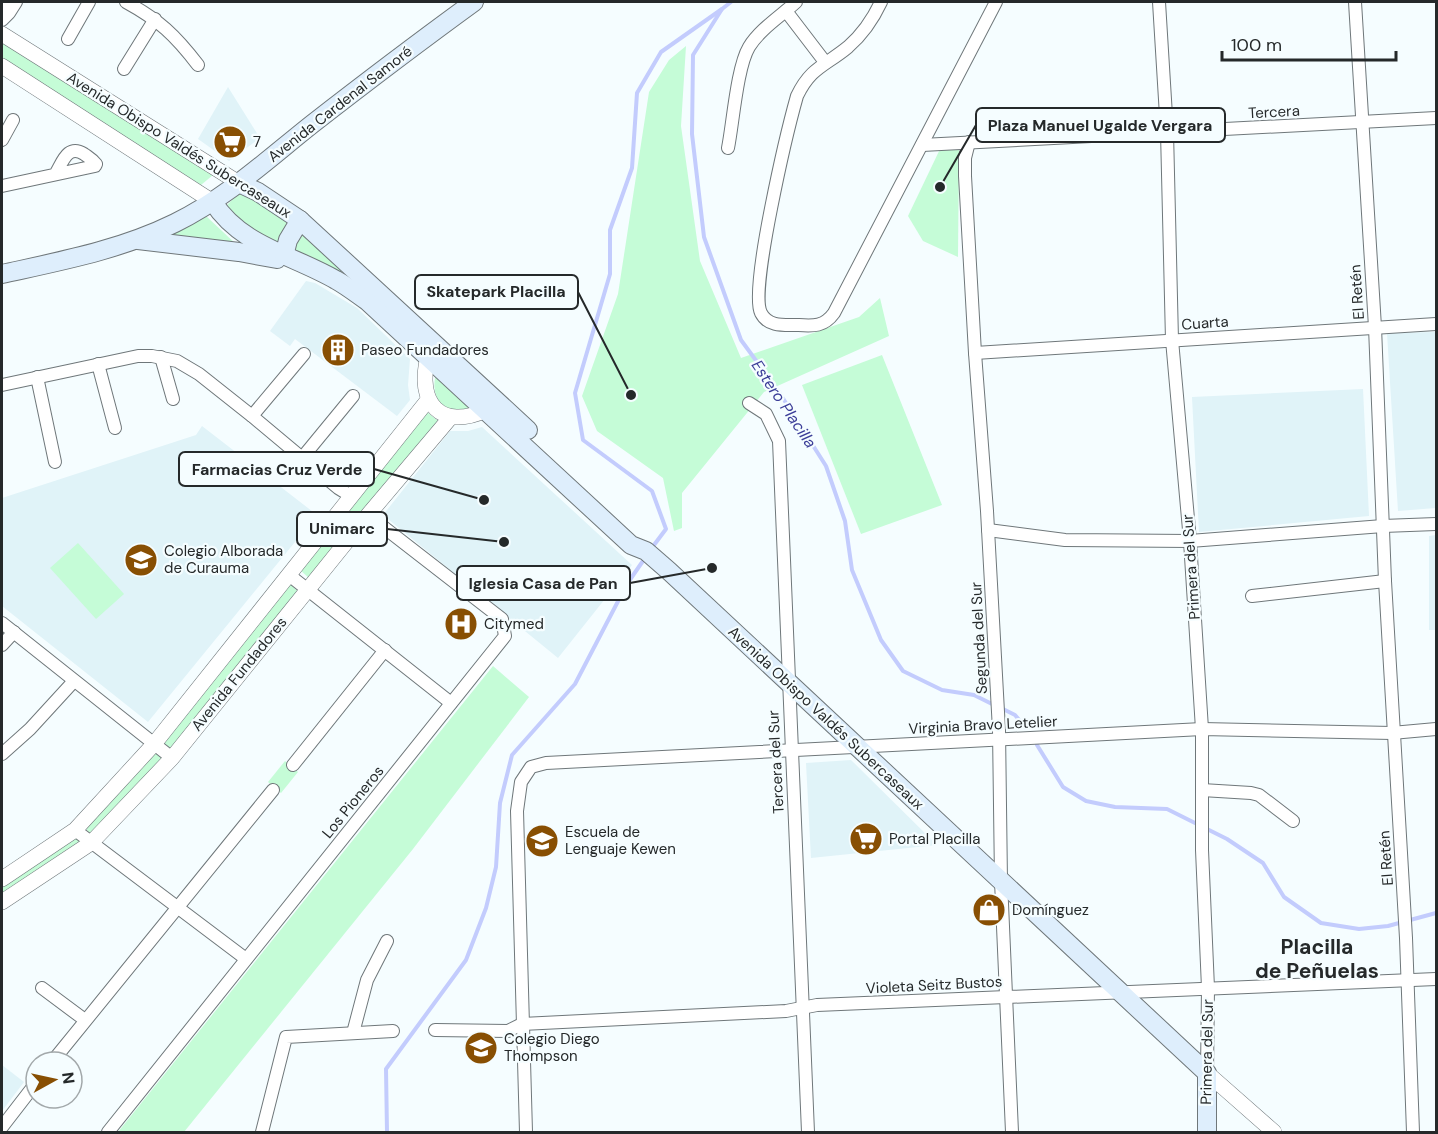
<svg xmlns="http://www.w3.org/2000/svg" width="1438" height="1134" font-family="'DM Sans',sans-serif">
	<rect width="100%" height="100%" fill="#f5fdff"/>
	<g fill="#e0f3f8">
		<polygon points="228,87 260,138 229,161 198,139"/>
		<polygon points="306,281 315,283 357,308 410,359 408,385 410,400 397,416 295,339 290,346 270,331"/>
		<polygon points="1436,332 1436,508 1398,511 1387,333"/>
		<polygon points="1363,389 1369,516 1199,532 1192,397"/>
		<polygon points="202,426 317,515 148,722 2,606 2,498 196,435"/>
		<polygon points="482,427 632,565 558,658 383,515 450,431 468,431"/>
		<polygon points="1436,535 1436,630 1429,630 1429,536"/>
		<polygon points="851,760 937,845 811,858 806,763"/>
		<polygon points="2,1065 24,1082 2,1111"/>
	</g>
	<g fill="#c5fcd7">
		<polygon points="2,42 213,175 201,185 2,60"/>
		<polygon points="686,46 681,126 700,261 741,358 859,317 880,298 889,336 764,392 682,493 682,528 674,531 663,478 597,431 582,396 618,294 649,92 669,60"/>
		<polygon points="941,147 959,150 958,257 923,241 908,216"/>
		<polygon points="247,192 293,222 281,247 246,229 226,206 239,193"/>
		<polygon points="206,216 238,246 158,241"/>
		<polygon points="304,234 349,276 347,277 296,255 294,247 300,235"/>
		<polygon points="882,355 942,505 861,534 802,385"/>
		<path d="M 437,371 L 474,405 C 447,422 427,398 437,371 Z"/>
		<polygon points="427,412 438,421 310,579 299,569"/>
		<polygon points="78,543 124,594 96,619 50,568"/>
		<polygon points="289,582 299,593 173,749 166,746 161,739"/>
		<polygon points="493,666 529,697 413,849 184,1132 118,1132"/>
		<polygon points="153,752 161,755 163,760 93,834 88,832 85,825"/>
		<polygon points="285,761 298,772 281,793 268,782"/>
		<polygon points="74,835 80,839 80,846 2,898 2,883"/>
	</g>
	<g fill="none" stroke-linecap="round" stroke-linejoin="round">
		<g stroke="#c3ccfd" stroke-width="4">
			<polyline points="731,2 722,9 693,55 692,134 704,237 741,340 779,392 826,466 845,521 852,570 881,640 903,671 942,690 974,695 994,705"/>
			<polyline points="651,549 666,529 652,491 583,440 575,393 610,274 610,230 632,168 637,93 661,52 722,9"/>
			<polyline points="1001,708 1015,715 1026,728"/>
			<polyline points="1037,745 1063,787 1086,801 1115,807 1167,809 1227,839 1263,863 1284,897 1321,923 1359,929 1388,926 1436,913"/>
			<polyline points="387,1132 386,1069 466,960 486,908 496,867 500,803 512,755 575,684 627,584 645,558"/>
		</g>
		<defs>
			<g id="minor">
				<path d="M 126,2 C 159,20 175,35 198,65"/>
				<path d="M 881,2 C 873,19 863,34 848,47 C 825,66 811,67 797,96 C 788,128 749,290 761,313 C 768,327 784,325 798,325 C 813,326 824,327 834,313 L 996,2"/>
				<polyline points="1159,2 1167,132 1172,340 1190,541 1202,729 1202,850 1208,988 1207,1073"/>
				<polyline points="1355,2 1375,327 1385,581 1406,938 1413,1132"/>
				<polyline points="2,6 4,2"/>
				<polyline points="786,11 825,62"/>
				<polyline points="2,20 9,13 16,2"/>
				<polyline points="68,39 89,2"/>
				<polyline points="124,69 155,19"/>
				<polyline points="2,140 13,120"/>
				<polyline points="969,142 965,158 965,176 975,353 987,511 999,730 1001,881 1012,1132"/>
				<polyline points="922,145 1436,118"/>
				<path d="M 728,148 C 733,123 737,67 749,47 C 760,29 781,16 796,2"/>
				<path d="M 2,186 L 95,166 L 96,164 C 92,159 88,157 84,154 C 68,144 63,161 56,173"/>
				<polyline points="975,353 1436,324"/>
				<polyline points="161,357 173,399"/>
				<polyline points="98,364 115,428"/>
				<polyline points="37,377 55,462"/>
				<polyline points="2,385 138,356 152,356 177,361 199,374 252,416 338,488 351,496"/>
				<polyline points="749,403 766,414 779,441 808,1132"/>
				<polyline points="252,416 304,354"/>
				<polyline points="302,458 353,396"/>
				<polyline points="988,530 1065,540 1190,541 1383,526 1436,524"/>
				<polyline points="289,575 451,703"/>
				<polyline points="1252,596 1385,581"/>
				<polyline points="2,623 172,758"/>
				<polyline points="2,645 14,632"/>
				<polyline points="2,754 30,729 74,681"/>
				<polyline points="293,765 385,650"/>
				<polyline points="1202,790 1251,793 1259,795 1293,821"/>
				<polyline points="75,830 246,959"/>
				<polyline points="42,988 85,1020"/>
				<polyline points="435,1030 508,1031 522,1024 786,1011 817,1005 1436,979"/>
				<polyline points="353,1033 367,980 387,941"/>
				<polyline points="52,1062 273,790"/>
				<polyline points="2,1127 36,1083"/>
				<polyline points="108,1132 505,636 502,619 368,515"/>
				<polyline points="262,1132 286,1037 393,1031"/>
				<polyline points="526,1132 517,811 521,782 531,767 546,763 1202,729 1392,733 1436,729"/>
			</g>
			<g id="tertiary">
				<polyline points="2,34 239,183"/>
				<polyline points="2,66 213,202"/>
				<path d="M 428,357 C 416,403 441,431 486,410"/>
				<polyline points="2,879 75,830 154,744 428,400"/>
				<polyline points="2,902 91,843 172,758 368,515 450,418"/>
				<polyline points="1207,1073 1274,1132"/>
			</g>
			<g id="secondary">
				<polyline points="239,183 258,192 300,220 528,430"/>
				<path d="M 213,202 C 241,246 293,255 336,280 C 347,286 357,294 367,301 L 631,545 L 646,551 L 669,571 L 1207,1073 L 1207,1132"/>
				<polyline points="138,240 239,252 277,259"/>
				<polyline points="284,256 288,240 300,220"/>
				<path d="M 2,274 C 61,261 120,250 175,223 C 226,198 267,160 311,125 C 365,83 419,42 474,2"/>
			</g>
		</defs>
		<use href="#minor" stroke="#6f777a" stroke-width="14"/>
		<use href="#tertiary" stroke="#6f777a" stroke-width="16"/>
		<use href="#secondary" stroke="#6f777a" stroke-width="20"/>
		<use href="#minor" stroke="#fff" stroke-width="12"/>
		<use href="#tertiary" stroke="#fff" stroke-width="15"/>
		<use href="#secondary" stroke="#deeefc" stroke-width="18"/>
	</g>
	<defs>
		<symbol id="supermarket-disc" viewBox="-11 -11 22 22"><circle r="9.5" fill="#884f03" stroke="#f5fdff"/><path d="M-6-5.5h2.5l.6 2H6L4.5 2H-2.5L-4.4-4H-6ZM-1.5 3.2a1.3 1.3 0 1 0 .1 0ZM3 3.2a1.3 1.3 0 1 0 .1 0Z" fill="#fff"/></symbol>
		<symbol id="building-disc" viewBox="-11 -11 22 22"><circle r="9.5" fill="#884f03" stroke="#f5fdff"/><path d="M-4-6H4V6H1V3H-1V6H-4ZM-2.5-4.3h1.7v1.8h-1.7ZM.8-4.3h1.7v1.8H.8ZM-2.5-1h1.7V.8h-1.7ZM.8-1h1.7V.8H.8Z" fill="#fff"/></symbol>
		<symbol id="school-disc" viewBox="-11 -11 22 22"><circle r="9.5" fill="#884f03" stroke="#f5fdff"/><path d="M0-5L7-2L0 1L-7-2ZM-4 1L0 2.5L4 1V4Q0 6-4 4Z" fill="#fff"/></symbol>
		<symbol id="hospital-disc" viewBox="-11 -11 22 22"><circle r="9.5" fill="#884f03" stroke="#f5fdff"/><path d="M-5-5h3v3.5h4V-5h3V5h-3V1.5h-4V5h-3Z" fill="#fff"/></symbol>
		<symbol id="shop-disc" viewBox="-11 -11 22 22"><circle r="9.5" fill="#884f03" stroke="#f5fdff"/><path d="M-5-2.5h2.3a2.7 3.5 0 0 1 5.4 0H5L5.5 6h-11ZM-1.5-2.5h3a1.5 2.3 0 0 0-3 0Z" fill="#fff"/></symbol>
	</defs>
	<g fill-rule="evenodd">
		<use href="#supermarket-disc" x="211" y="123" width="38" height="38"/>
		<use href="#building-disc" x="319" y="331" width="38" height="38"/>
		<use href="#school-disc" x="122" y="541" width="38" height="38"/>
		<use href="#hospital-disc" x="442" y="605" width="38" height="38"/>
		<use href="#supermarket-disc" x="847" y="820" width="38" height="38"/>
		<use href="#school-disc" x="523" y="822" width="38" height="38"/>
		<use href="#shop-disc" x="970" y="891" width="38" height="38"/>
		<use href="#school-disc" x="462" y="1029" width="38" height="38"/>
	</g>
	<g text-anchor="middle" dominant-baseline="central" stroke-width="4.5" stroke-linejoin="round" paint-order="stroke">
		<g font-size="15" fill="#25292a" stroke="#f5fdff">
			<text transform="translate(340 104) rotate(-38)">Avenida Cardenal Samoré</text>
			<text transform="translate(1274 112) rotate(-3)">Tercera</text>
			<text transform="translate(179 145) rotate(32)">Avenida Obispo Valdés Subercaseaux</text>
			<text transform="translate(1357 292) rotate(-94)">El Retén</text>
			<text transform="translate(1205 323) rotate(-4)">Cuarta</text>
			<text transform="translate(1191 567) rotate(-94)">Primera del Sur</text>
			<text transform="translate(979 638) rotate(-93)">Segunda del Sur</text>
			<text transform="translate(239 674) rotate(-51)">Avenida Fundadores</text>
			<text transform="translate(826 718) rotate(43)">Avenida Obispo Valdés Subercaseaux</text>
			<text transform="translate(983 725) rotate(-3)">Virginia Bravo Letelier</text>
			<text transform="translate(776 762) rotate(-93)">Tercera del Sur</text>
			<text transform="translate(353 802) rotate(-51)">Los Pioneros</text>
			<text transform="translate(1386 858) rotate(-94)">El Retén</text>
			<text transform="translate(934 985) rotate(-3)">Violeta Seitz Bustos</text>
			<text transform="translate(1207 1052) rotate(-89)">Primera del Sur</text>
		</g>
		<g font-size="15" fill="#25292a" stroke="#f5fdff" text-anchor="start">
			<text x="253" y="142">7</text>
			<text x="361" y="350">Paseo Fundadores</text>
			<text x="164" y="551">Colegio Alborada<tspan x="164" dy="17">de Curauma</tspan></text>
			<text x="484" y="624">Citymed</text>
			<text x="565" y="832">Escuela de<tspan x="565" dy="17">Lenguaje Kewen</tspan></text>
			<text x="889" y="839">Portal Placilla</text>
			<text x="1012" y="910">Domínguez</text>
			<text x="504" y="1039">Colegio Diego<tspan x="504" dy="17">Thompson</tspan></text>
		</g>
		<g font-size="16" font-style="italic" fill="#3c3e98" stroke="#f5fdff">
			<text transform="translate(784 404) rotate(56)">Estero Placilla</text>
		</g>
		<g font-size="21" font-weight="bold" fill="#25292a" stroke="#f5fdff">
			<text x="1317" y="947">Placilla<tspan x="1317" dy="24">de Peñuelas</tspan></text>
		</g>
	</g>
	<path fill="none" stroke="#25292a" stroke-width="2" d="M940 187L976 125M631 395L578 292M484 500L374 469M504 542L387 529M712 568L630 583"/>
	<g fill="#25292a" stroke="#f5fdff" stroke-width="2">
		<circle cx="940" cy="187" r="6"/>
		<circle cx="631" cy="395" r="6"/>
		<circle cx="484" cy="500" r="6"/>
		<circle cx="504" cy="542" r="6"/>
		<circle cx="712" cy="568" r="6"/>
	</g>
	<g fill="#f5fdff" stroke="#25292a" stroke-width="2">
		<rect x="976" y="108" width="249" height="34" rx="6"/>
		<rect x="415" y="275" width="163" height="34" rx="6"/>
		<rect x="179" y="452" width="195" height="34" rx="6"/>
		<rect x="297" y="512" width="90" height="34" rx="6"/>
		<rect x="457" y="566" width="173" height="34" rx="6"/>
	</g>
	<g font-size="16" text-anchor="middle" font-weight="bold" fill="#25292a">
		<text x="1100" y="131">Plaza Manuel Ugalde Vergara</text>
		<text x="496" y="297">Skatepark Placilla</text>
		<text x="277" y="475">Farmacias Cruz Verde</text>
		<text x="342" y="534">Unimarc</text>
		<text x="543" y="589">Iglesia Casa de Pan</text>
	</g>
	<rect width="1438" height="1134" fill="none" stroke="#25292a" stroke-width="6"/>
	<g transform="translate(54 1080) rotate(82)"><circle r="28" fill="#f5fdff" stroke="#a2a8aa" stroke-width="1.5"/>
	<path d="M0-4.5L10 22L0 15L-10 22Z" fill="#884f03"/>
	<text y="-9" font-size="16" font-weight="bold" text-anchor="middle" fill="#25292a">N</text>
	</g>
	<path d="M1222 51v9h174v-9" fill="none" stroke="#25292a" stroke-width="3"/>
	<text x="1231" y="51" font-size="18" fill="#25292a" stroke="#f5fdff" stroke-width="4.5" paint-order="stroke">100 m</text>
</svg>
